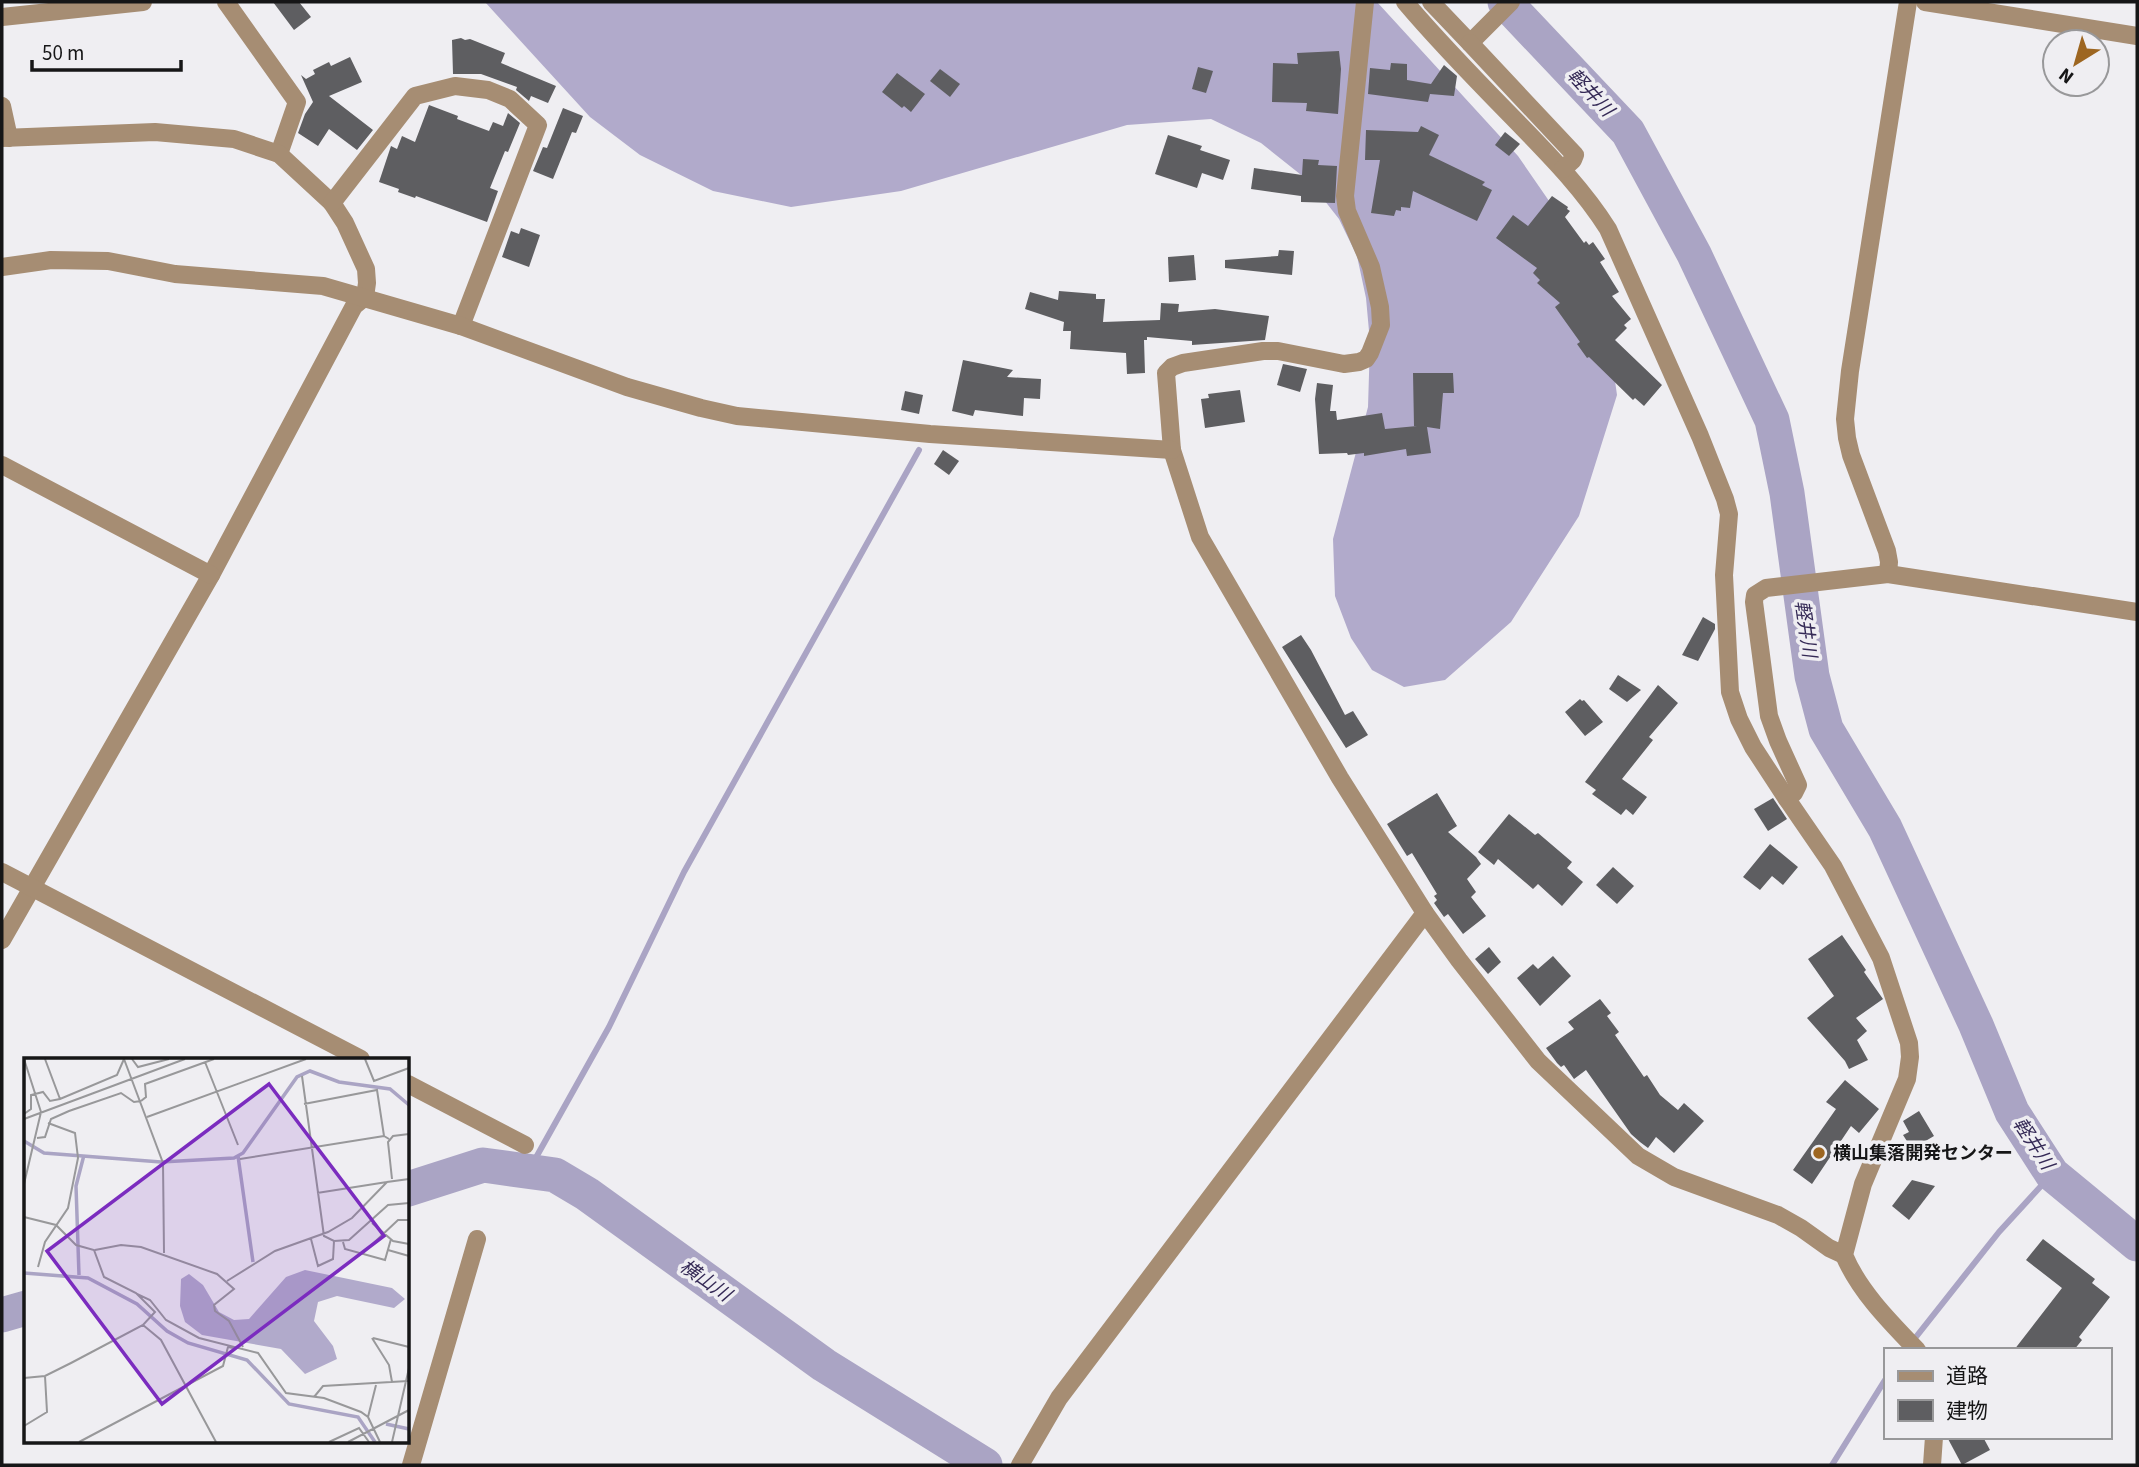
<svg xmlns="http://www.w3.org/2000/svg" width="2139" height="1467" font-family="'Source Sans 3','Noto Sans JP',sans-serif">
	<rect width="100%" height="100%" fill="#efeef2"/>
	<polygon fill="#b1aacb" points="485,2 1377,2 1518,156 1576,240 1605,310 1617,395 1579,516 1511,622 1445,680 1404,687 1372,670 1351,638 1335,596 1333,539 1368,407 1370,342 1366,298 1357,256 1339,219 1310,182 1261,143 1211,119 1127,125 901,191 791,207 713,191 640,155 590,117"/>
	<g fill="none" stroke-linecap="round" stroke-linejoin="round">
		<g stroke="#aaa4c4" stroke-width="6">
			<polyline points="529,1170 609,1027 684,872 919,450"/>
			<polyline points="1912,1342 1999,1232 2052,1174"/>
			<polyline points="1832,1465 1885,1380"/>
		</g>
		<g stroke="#aaa4c4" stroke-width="35">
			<polyline points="1505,2 1628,132 1694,254 1772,420 1787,493 1812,676 1826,729 1885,828 1976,1025 2012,1112 2052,1174 2137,1244"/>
			<polyline points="408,1189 483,1165 555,1175 587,1194 824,1365 985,1465"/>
			<polyline points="2,1315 26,1308"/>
		</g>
	</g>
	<g fill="#5e5e61">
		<polygon points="273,2 299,2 311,17 294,30"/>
		<polygon points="461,38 465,40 470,39 505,53 501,63 556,86 548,103 531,96 529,101 516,90 517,87 481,74 453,74 452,40"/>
		<polygon points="1339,51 1341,69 1338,114 1306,111 1307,103 1272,102 1273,63 1298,64 1297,53"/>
		<polygon points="350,57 362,82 329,96 373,130 357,150 329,129 318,146 298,133 305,114 313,102 301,75 306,79 315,74 313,70 329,62 331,66"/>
		<polygon points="1391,63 1407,64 1407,80 1431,84 1444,65 1457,76 1454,96 1430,94 1428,102 1368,94 1370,68 1390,70"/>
		<polygon points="1198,67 1213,71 1206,93 1192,89"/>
		<polygon points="940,69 960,84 950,97 930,81"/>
		<polygon points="897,73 925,94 911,112 904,106 902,108 882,92"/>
		<polygon points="429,105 458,116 457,119 489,131 493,122 503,126 508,113 520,123 508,152 505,151 490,188 498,191 487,222 416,196 415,198 398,192 399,189 379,182 391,146 397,149 402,136 415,142"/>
		<polygon points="563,108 583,116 576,133 572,132 553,179 533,171 543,147 547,148"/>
		<polygon points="1421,126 1439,135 1429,155 1485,182 1482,185 1492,190 1477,221 1413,191 1410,208 1401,207 1401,211 1396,210 1394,216 1371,213 1380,160 1365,160 1366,130 1418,132"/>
		<polygon points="1505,132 1520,144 1509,156 1495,145"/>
		<polygon points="1168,135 1202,146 1200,150 1230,160 1223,180 1202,173 1197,188 1155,174"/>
		<polygon points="1303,159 1319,160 1318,165 1337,166 1335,203 1301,202 1301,196 1251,189 1254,168 1302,175"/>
		<polygon points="1552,196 1568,207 1567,209 1570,211 1565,217 1584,243 1586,241 1589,245 1593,242 1605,259 1600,262 1619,292 1612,296 1631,319 1624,325 1627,328 1615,340 1662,385 1644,406 1635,398 1633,400 1589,357 1587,358 1577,344 1580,342 1555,307 1560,303 1537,283 1540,280 1533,273 1537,268 1496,238 1513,215 1528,226"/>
		<polygon points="521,228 540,235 529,267 502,257 511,231 519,234"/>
		<polygon points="1279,250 1294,251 1292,275 1225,268 1225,260 1278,256"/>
		<polygon points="1194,255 1196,280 1169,282 1168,257"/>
		<polygon points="1059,291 1096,294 1096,299 1105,299 1103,322 1160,320 1161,303 1179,304 1178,312 1215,309 1269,316 1265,340 1192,345 1192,341 1147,337 1147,340 1144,340 1145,373 1127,374 1126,353 1070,349 1071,331 1063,331 1064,322 1025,309 1030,292 1058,300"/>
		<polygon points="963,360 1013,370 1007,377 1041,379 1040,399 1024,398 1023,416 975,410 973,416 952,411"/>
		<polygon points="1283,364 1307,369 1300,392 1277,385"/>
		<polygon points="1413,373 1453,373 1454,393 1443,393 1440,429 1427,427 1431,453 1407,456 1406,449 1364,456 1364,453 1348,455 1347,453 1319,454 1315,399 1317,383 1333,385 1330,411 1336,411 1337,420 1382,413 1385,429 1417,426 1414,426"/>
		<polygon points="1240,390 1245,422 1205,428 1201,399 1209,398 1208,394"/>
		<polygon points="905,391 923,395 919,414 901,410"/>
		<polygon points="943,450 959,461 949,475 934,464"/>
		<polygon points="1703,617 1715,624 1715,629 1698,661 1682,655"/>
		<polygon points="1301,635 1311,650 1345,715 1353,711 1368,735 1346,748 1282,647"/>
		<polygon points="1618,675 1641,690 1627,702 1609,689"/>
		<polygon points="1658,685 1678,703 1649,737 1653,740 1622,779 1647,797 1633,815 1626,809 1621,815 1592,794 1596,790 1585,782"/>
		<polygon points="1580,699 1582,701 1584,700 1603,722 1585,736 1565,712"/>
		<polygon points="1437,793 1457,826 1448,832 1476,857 1481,864 1467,879 1476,892 1471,897 1486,916 1463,934 1448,914 1444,917 1434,903 1437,900 1434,896 1437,894 1412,853 1407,856 1387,824"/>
		<polygon points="1773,798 1787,819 1768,831 1754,809"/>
		<polygon points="1509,814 1535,835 1538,833 1572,862 1567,868 1583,882 1562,906 1538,884 1533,889 1498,859 1494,865 1478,852"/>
		<polygon points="1770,844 1798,867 1783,885 1772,876 1760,890 1743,877"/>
		<polygon points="1613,867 1634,886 1617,904 1596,885"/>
		<polygon points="1842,935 1866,970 1864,972 1883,999 1856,1018 1867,1031 1857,1040 1868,1060 1849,1069 1845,1061 1807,1018 1834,996 1808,959"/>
		<polygon points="1489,947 1501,962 1488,974 1475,959"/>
		<polygon points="1553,956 1571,976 1540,1006 1517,978 1533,964 1538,969"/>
		<polygon points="1600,999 1611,1013 1607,1016 1619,1032 1615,1035 1644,1077 1647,1075 1660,1095 1678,1110 1684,1103 1704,1121 1674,1153 1656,1137 1648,1148 1640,1142 1631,1134 1586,1070 1574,1079 1564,1065 1561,1067 1557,1063 1546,1048 1574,1029 1568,1022"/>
		<polygon points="1845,1080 1879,1109 1859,1133 1851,1126 1812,1184 1793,1170 1836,1109 1826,1102"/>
		<polygon points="1919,1111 1934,1136 1912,1149 1903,1135 1909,1132 1903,1121"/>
		<polygon points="1912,1180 1935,1186 1909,1220 1892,1206"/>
		<polygon points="2043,1239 2095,1279 2092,1283 2110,1297 2079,1337 2082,1340 2074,1350 2014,1350 2062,1288 2026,1260"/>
		<polygon points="1947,1437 1983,1437 1990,1450 1962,1465"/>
	</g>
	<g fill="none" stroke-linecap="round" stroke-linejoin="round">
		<g stroke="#a68d73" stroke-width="18">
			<polyline points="226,2 297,102 279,154"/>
			<polyline points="1365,2 1345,196 1347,211 1371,267 1380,307 1381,325 1370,353 1366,359 1359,362 1344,364 1278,351 1263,351 1183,363 1172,367 1166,373 1172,450 1200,537 1340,778 1425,913 1459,960 1538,1061 1638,1156 1674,1177 1778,1215 1801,1228 1829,1248 1844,1255"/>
			<path d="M 1405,2 C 1442,46 1482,86 1522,127 C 1554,160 1584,191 1608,229 L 1700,436 L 1725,499 L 1729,514 L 1724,575 L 1730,692 L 1739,719 L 1753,747 L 1787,799"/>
			<polyline points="1431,2 1470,43 1511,2"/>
			<polyline points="1925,2 2137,36"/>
			<polyline points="2,17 143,2"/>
			<polyline points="1470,43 1575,155 1573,160 1563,169"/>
			<polyline points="2,106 9,138"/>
			<polyline points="2,138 155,132 234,139 279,154 332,203 345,223 366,269 367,283 365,297 354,306 211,575 2,940"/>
			<polyline points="332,203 415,96 455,86 488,90 510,99 538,125 461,326"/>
			<polyline points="2,267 51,260 108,261 175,274 323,286 461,326 627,387 701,408 737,416 930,434 1172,450"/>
			<polyline points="2,465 211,575"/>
			<polyline points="1888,574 1889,562 1887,551 1851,455 1847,438 1845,419 1850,371 1908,2"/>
			<polyline points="2,872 361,1059"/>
			<polyline points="408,1084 525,1145"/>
			<path d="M 1917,1350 C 1890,1322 1859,1291 1844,1255 L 1863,1184 L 1907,1079 L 1910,1057 L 1909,1043 L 1881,958 L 1833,866 L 1787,799 L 1794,793 L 1798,785 L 1778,741 L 1769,716 L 1754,602 L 1755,595 L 1766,588 L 1888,574 L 2137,612"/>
			<polyline points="411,1465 477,1239"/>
			<polyline points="1020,1465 1059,1398 1425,913"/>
			<polyline points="1932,1465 1934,1437"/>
		</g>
	</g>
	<circle fill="#9d6621" stroke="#efeef2" stroke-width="2.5" cx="1819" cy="1153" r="7"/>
	<g text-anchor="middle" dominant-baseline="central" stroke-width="7" stroke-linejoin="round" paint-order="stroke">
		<g font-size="18" font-weight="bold" fill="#161617" stroke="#efeef2" text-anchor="start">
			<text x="1833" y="1153">横山集落開発センター</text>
		</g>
		<g font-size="19" font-style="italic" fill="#352a56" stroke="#efeef2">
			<text transform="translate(1590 93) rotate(47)">軽井川</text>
			<text transform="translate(1805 629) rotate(82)">軽井川</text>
			<text transform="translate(2033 1144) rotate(57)">軽井川</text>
			<text transform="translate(705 1281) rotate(35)">横山川</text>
		</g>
	</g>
	<g transform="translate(24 1058)">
		<rect width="385" height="385" fill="#efeef2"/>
		<path d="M 281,212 L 368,230 L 381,241 L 370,250 L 313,238 L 294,244 L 290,263 L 309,288 L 313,301 L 281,316 L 257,291 L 178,277 L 161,264 L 156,248 L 157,221 L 165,216 L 179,227 L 195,254 L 210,262 L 225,261 L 262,219 Z" fill="#b1aacb"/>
		<path fill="none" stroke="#aaa4c4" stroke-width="3.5" d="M 0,83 L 20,95 L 137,104 L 210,100 L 219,95 L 273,19 L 286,13 L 315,24 L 366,31 L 385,47M 214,98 L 229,204M 0,215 L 64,220 L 113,246 L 143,273 L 164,285 L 223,302 L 265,346 L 334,359 L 351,384M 55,217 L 52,128 L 60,97M 362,366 L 385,371"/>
		<path fill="none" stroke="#98989a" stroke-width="2" d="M 0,1 L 17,54 L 0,126M 21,1 L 36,41M 100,1 L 139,105 L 140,195M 108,1 L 114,9 L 145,1M 341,1 L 350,23 L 385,10M 181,4 L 214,87M 278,18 L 300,178 L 310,183 L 325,182 L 364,147 L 385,145M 117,43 L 122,39 L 121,26 L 190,1M 280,46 L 353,32 L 360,78 L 365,81M 0,56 L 7,51 L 7,37 L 19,34 L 26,43 L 36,41 L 93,17 L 100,1M 123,59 L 282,1M 0,61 L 161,1M 13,80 L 21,79 L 27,61 L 45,53 L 97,35 L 110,44 L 117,43M 216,101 L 360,78M 368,121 L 364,84 L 369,78 L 385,76M 293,135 L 363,124M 0,159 L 32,167 L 52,187 L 70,192 L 80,219 L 112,235 L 131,254 L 119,267 L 47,305 L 21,318 L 0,320M 348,165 L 369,183 L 385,186M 287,181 L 294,208 L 309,201 L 310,183M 319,184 L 321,191 L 361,202 L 367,181M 71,192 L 97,187 L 117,189 L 193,216 L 210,231 L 190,247 L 191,253 L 205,263 L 219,289M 364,192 L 385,198M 338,196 L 374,162 L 385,162M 14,209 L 21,184 L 44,150 L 54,100 L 51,75 L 24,65M 203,223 L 251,193 L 304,174 L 328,160 L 363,124 L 385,121M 113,236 L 126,242 L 142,262 L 175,280 L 234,295 L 262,335 L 300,340 L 337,354 L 344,359 L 356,384M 119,267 L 137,282 L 192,384M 348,280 L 365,307 L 368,324M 349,280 L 385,289M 290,339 L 299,328 L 384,323M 344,359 L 352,327M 0,368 L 23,354 L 21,318M 55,384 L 199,308 L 204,289 L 209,290M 305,384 L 335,370 L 345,384M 324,384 L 385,352M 368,384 L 385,310"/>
		<path fill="#7b2cbf" fill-opacity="0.15" stroke="#7b2cbf" stroke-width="3.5" d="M 245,26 L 360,178 L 138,346 L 23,193 Z"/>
		<rect width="385" height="385" fill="none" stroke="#161617" stroke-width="3.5"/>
	</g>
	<rect width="2139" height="1467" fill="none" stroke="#161617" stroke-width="7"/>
	<rect x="1884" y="1348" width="228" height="91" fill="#efeef2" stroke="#98989a" stroke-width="2"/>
	<rect x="1898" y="1371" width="35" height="10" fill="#a68d73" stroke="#98989a" stroke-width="2"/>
	<text x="1946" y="1383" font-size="21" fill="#161617">道路</text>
	<rect x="1898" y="1400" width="35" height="21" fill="#5e5e61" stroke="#98989a" stroke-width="2"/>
	<text x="1946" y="1418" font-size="21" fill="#161617">建物</text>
	<g transform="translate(2076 63) rotate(217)"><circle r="33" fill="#efeef2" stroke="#98989a" stroke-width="2"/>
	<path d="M0-5L12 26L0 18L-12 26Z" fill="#9d6621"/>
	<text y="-10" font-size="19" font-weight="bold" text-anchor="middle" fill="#161617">N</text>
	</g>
	<path d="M32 60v10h149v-10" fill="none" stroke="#161617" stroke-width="3.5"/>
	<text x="42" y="60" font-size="21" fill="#161617" stroke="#efeef2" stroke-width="5" paint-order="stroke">50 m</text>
</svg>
